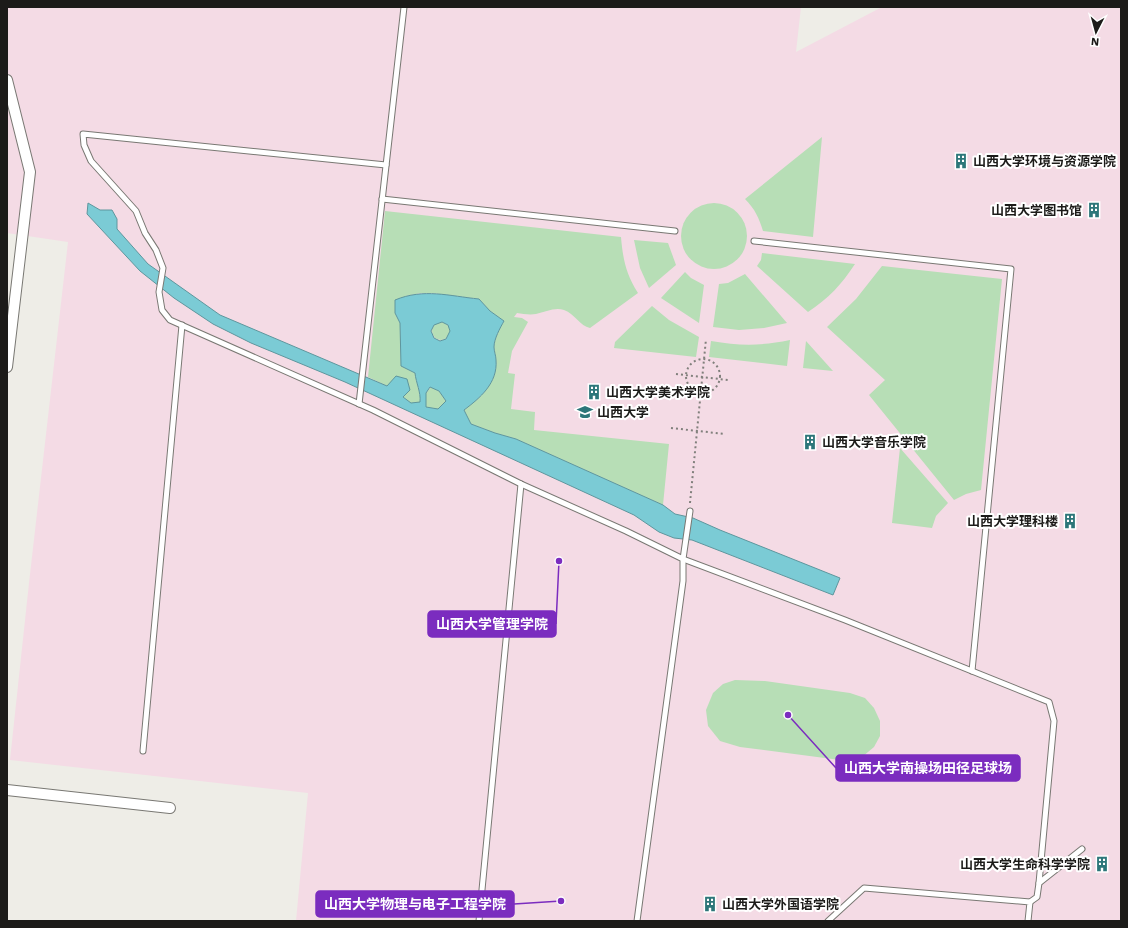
<svg xmlns="http://www.w3.org/2000/svg" width="1128" height="928" font-family="'Work Sans','Noto Sans SC',sans-serif">
	<rect width="100%" height="100%" fill="#eeede7"/>
	<polygon fill="#f4dbe5" points="7,7 801,7 796,52 882,7 1121,7 1121,921 296,921 308,793 10,760 29,583 68,242 7,233"/>
	<g fill="#b7deb6">
		<path d="M 822,137 L 813,237 L 763,231 C 759,218 755,209 745,199 Z"/>
		<circle cx="714" cy="236" r="33"/>
		<path d="M 385,211 L 621,237 C 623,260 626,274 638,293 L 590,328 C 580,326 575,314 564,310 C 555,307 545,312 536,314 C 530,315 523,314 517,313 L 514,317 L 522,318 L 528,322 L 512,351 L 508,373 L 515,374 L 511,409 L 535,412 L 534,430 L 669,444 L 663,505 L 516,439 L 495,433 L 471,424 L 464,410 C 480,398 498,383 496,360 C 496,356 494,351 494,347 C 494,339 500,328 504,321 L 490,311 L 479,299 L 432,293 L 421,293 L 406,296 L 395,313 L 400,323 L 401,366 L 415,373 C 416,383 421,392 420,403 L 411,403 L 387,386 L 368,377 Z"/>
		<polygon points="634,240 668,243 676,265 649,288 640,268"/>
		<path d="M 762,253 L 855,264 C 841,285 829,298 808,312 L 757,266 L 761,260 Z"/>
		<polygon points="882,266 1002,279 981,490 966,494 954,500 869,395 885,380 827,327 856,299"/>
		<polygon points="685,272 691,278 704,285 699,323 661,298"/>
		<polygon points="745,274 787,323 764,328 739,330 713,327 719,284 728,283"/>
		<polygon points="652,306 669,320 699,337 696,357 614,348 615,342"/>
		<circle cx="441" cy="331" r="9"/>
		<path d="M 790,340 L 787,366 L 709,357 L 711,341 C 740,346 761,346 790,340 Z"/>
		<polygon points="806,341 833,371 803,368"/>
		<polygon points="431,387 439,391 446,401 438,410 426,407 426,393"/>
		<polygon points="900,448 948,503 936,516 932,528 892,523"/>
		<polygon points="735,680 765,681 850,693 865,698 874,708 880,721 880,736 874,747 862,757 840,760 740,747 720,741 708,726 706,710 713,693 723,684"/>
	</g>
	<path fill="#7bcbd5" stroke="#5e969d" fill-rule="evenodd" d="M 88,203 L 100,210 L 112,210 L 117,219 L 117,229 L 148,264 L 220,315 L 387,386 L 396,376 L 407,379 L 410,390 L 403,397 L 411,403 L 420,402 C 421,392 416,383 415,373 L 401,366 L 400,323 L 395,313 L 395,300 C 424,288 449,296 479,299 L 490,311 L 504,321 C 500,328 494,339 494,347 C 494,351 496,356 496,360 C 498,383 480,398 464,410 L 471,424 L 495,433 L 516,439 L 663,505 L 675,514 L 693,518 L 720,530 L 840,578 L 833,595 L 692,540 L 674,538 L 659,532 L 634,515 L 345,382 L 251,343 L 213,324 L 174,298 L 140,271 L 87,214 ZM 442,322 L 448,325 L 450,331 L 446,339 L 440,341 L 434,338 L 431,331 L 434,325 ZM 430,387 L 439,391 L 446,401 L 438,409 L 426,407 L 426,393 Z"/>
	<g fill="none" stroke-linecap="round" stroke-linejoin="round">
		<defs>
			<g id="lane">
				<polyline points="386,165 83,134 84,145 91,161 136,211 145,233 156,250 163,268 159,292 162,310 170,320 373,410 521,484 626,531 683,559 683,581 637,921"/>
				<polyline points="382,199 675,231"/>
				<polyline points="754,241 1011,269 972,671"/>
				<polyline points="359,404 404,7"/>
				<polyline points="690,511 683,559 845,620 1049,702 1054,721 1039,883"/>
				<polyline points="143,751 182,325"/>
				<polyline points="1030,902 1037,897 1039,883 1082,849"/>
				<polyline points="479,921 521,484"/>
				<polyline points="828,921 864,888 1030,902 1028,921"/>
			</g>
			<g id="street">
				<polyline points="7,80 30,172 7,367"/>
				<polyline points="7,790 170,808"/>
			</g>
		</defs>
		<use href="#lane" stroke="#797873" stroke-width="7"/>
		<use href="#street" stroke="#797873" stroke-width="12"/>
		<polyline stroke="#81807c" stroke-width="2" stroke-dasharray="2 3" stroke-linecap="butt" points="690,503 706,339"/>
		<use href="#lane" stroke="#fff" stroke-width="5"/>
		<use href="#street" stroke="#fff" stroke-width="10"/>
		<g stroke="#81807c" stroke-width="2" stroke-dasharray="2 3" stroke-linecap="butt">
			<circle cx="703" cy="376" r="17"/>
			<polyline points="676,374 728,380"/>
			<polyline points="671,428 725,434"/>
		</g>
	</g>
	<defs>
		<symbol id="building-bare" viewBox="-9 -9 18 18"><path d="M-4-6H4V6H1V3H-1V6H-4ZM-2.5-4.3h1.7v1.8h-1.7ZM.8-4.3h1.7v1.8H.8ZM-2.5-1h1.7V.8h-1.7ZM.8-1h1.7V.8H.8Z" fill="#2c7679" stroke="#fff" stroke-width="2.5" paint-order="stroke"/></symbol>
		<symbol id="university-bare" viewBox="-9 -9 18 18"><path d="M0-5L7-2L0 1L-7-2ZM-4 1L0 2.5L4 1V4Q0 6-4 4Z" fill="#2c7679" stroke="#fff" stroke-width="2.5" paint-order="stroke"/></symbol>
	</defs>
	<g fill-rule="evenodd">
		<use href="#building-bare" x="950" y="150" width="22" height="22"/>
		<use href="#building-bare" x="1083" y="199" width="22" height="22"/>
		<use href="#building-bare" x="583" y="381" width="22" height="22"/>
		<use href="#university-bare" x="574" y="401" width="22" height="22"/>
		<use href="#building-bare" x="799" y="431" width="22" height="22"/>
		<use href="#building-bare" x="1059" y="510" width="22" height="22"/>
		<use href="#building-bare" x="1091" y="853" width="22" height="22"/>
		<use href="#building-bare" x="699" y="893" width="22" height="22"/>
	</g>
	<g text-anchor="middle" dominant-baseline="central" stroke-width="4" stroke-linejoin="round" paint-order="stroke">
		<g font-size="13" font-weight="bold" fill="#1c1b19" stroke="#fff" text-anchor="start">
			<text x="973" y="161">山西大学环境与资源学院</text>
			<text x="1082" y="210" text-anchor="end">山西大学图书馆</text>
			<text x="606" y="392">山西大学美术学院</text>
			<text x="597" y="412">山西大学</text>
			<text x="822" y="442">山西大学音乐学院</text>
			<text x="1058" y="521" text-anchor="end">山西大学理科楼</text>
			<text x="1090" y="864" text-anchor="end">山西大学生命科学学院</text>
			<text x="722" y="904">山西大学外国语学院</text>
		</g>
	</g>
	<path fill="none" stroke="#7b2cbf" stroke-width="1.5" d="M559 561L556 624M788 715L836 768M561 901L514 904"/>
	<g fill="#7b2cbf" stroke="#fff" stroke-width="1.5">
		<circle cx="559" cy="561" r="4"/>
		<circle cx="788" cy="715" r="4"/>
		<circle cx="561" cy="901" r="4"/>
	</g>
	<g fill="#7b2cbf" stroke="#7b2cbf" stroke-width="1.5">
		<rect x="428" y="611" width="128" height="26" rx="4"/>
		<rect x="836" y="755" width="184" height="26" rx="4"/>
		<rect x="316" y="891" width="198" height="26" rx="4"/>
	</g>
	<g font-size="14" text-anchor="middle" font-weight="bold" fill="#fff">
		<text x="492" y="629">山西大学管理学院</text>
		<text x="928" y="773">山西大学南操场田径足球场</text>
		<text x="415" y="909">山西大学物理与电子工程学院</text>
	</g>
	<rect width="1128" height="928" fill="none" stroke="#1c1b19" stroke-width="16"/>
	<g transform="translate(1096 32) rotate(186)" stroke="#ffffff" stroke-width="3" paint-order="stroke">
	<path d="M0-3L7 15L0 10L-7 15Z" fill="#1c1b19"/>
	<text y="-6" font-size="11" font-weight="bold" text-anchor="middle" fill="#1c1b19">N</text>
	</g>
</svg>
